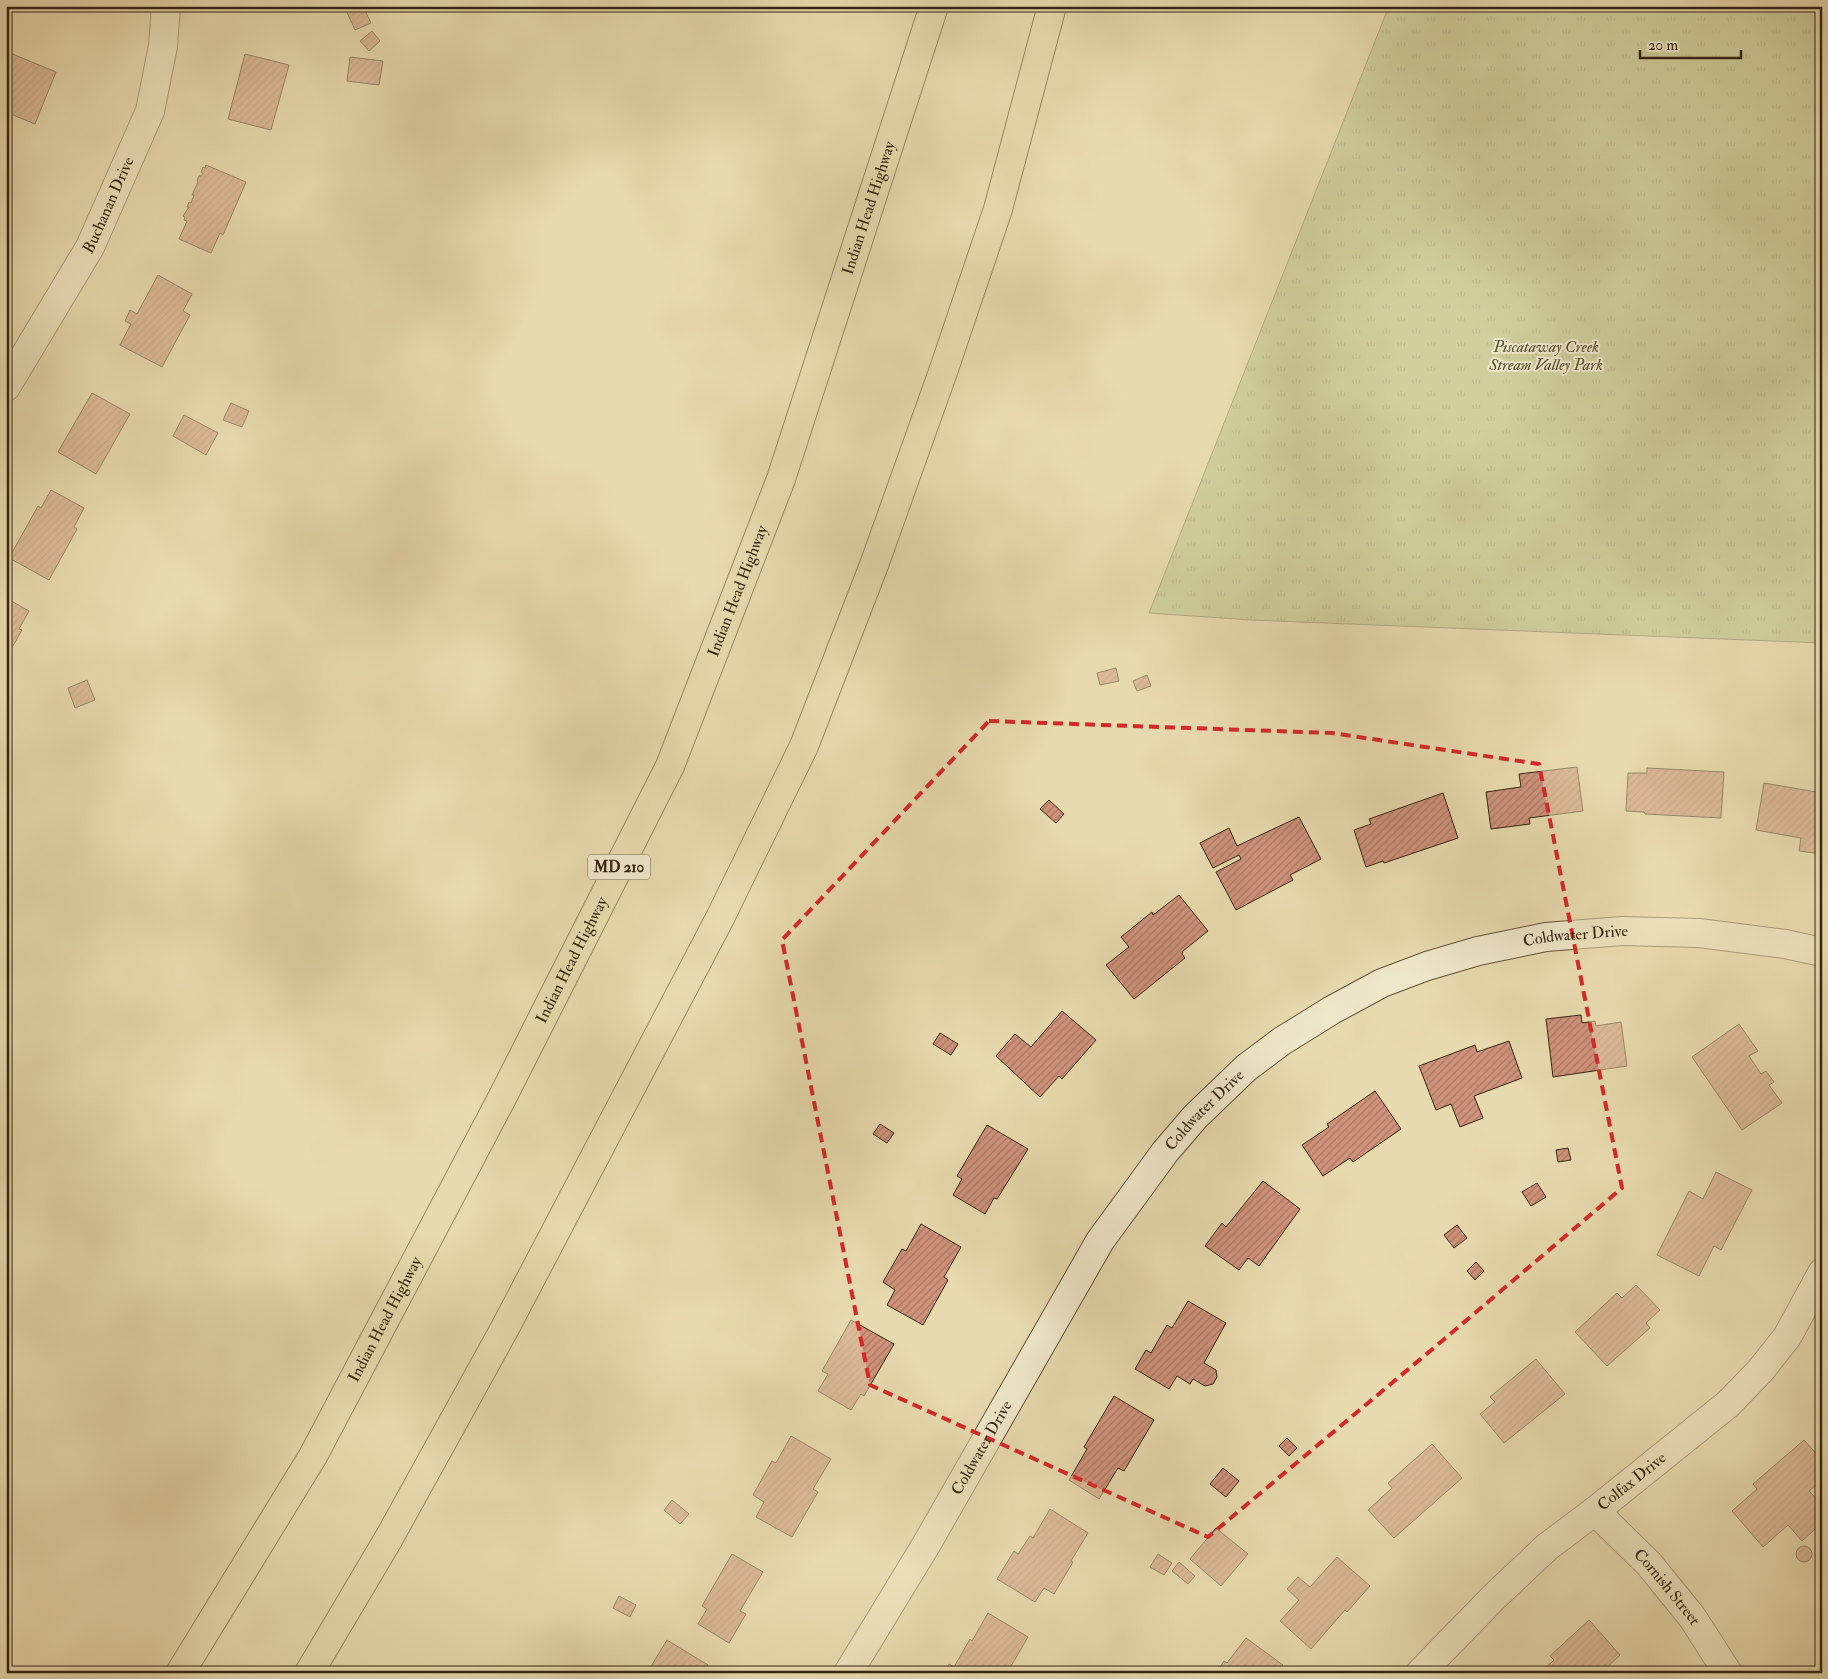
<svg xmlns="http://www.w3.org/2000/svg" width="1828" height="1679" font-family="'IM FELL Double Pica',serif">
	<defs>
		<pattern id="park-tufts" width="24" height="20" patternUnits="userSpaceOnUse" patternTransform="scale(1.25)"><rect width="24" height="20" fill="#b6c08a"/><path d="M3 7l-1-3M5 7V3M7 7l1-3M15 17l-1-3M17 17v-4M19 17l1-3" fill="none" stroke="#959c6f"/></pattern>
		<pattern id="building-hatch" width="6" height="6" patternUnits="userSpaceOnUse" patternTransform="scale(1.25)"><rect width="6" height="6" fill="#cf927c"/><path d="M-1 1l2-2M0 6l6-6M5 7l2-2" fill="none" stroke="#a97764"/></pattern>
	</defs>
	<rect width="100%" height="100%" fill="#e7daae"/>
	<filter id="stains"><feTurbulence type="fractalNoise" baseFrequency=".004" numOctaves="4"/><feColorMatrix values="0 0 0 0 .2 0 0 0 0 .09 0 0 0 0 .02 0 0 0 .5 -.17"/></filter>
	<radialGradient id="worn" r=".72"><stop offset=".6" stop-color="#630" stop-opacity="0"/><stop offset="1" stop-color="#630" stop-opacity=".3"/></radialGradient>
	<polygon fill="url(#park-tufts)" stroke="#75724d" points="1389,6 1822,6 1822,643 1251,620 1149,613"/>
	<g fill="url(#building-hatch)" stroke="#342510">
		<polygon points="348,6 363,6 371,23 355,30 345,8"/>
		<polygon points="372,31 380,41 369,51 360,41"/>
		<polygon points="10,53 56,72 35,124 6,112 6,63"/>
		<polygon points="245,54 289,65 271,130 228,119"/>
		<polygon points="350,57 383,61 379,85 347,81"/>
		<polygon points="206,165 246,182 223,235 220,233 211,253 179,239 187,221 184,220 185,217 183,216 189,207 187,207 189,202 191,203 194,195 192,195 198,182 197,181 199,176 201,176 203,173 201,172 203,167 205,168"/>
		<polygon points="158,275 192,294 183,311 190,315 162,367 120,345 131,324 125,321 130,310 137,314"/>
		<polygon points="92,393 130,414 96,474 58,452"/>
		<polygon points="231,403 249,411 242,427 223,420"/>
		<polygon points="184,415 218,433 206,455 173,436"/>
		<polygon points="51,490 84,508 74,527 77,529 49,580 9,558 38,506 41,508"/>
		<polygon points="6,598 29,611 19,629 22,630 6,658"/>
		<polygon points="1116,668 1119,681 1100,685 1097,673"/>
		<polygon points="1147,675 1151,686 1137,691 1133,681"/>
		<polygon points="87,680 95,700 75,708 68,688"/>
		<polygon points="1577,767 1583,811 1529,818 1530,824 1491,829 1486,792 1521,787 1519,774"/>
		<polygon points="1647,768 1724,772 1721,818 1645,814 1644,812 1626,811 1628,773 1647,773"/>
		<polygon points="1764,783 1822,793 1822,854 1799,851 1801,838 1756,830"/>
		<polygon points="1443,793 1458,838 1384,863 1383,861 1366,867 1354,830 1371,824 1369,819"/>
		<polygon points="1049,800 1064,814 1056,823 1040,809"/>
		<polygon points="1299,817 1321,859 1290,875 1293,880 1236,910 1216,872 1241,859 1239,855 1213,868 1200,843 1229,828 1237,846"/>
		<polygon points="1179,895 1208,931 1183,951 1182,954 1185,958 1134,999 1106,965 1129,947 1121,937 1152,912 1153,915"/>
		<polygon points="1062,1011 1096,1040 1062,1079 1059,1076 1040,1097 996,1056 1015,1034 1031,1047"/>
		<polygon points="1581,1015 1582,1023 1595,1021 1596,1026 1621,1022 1627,1066 1553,1077 1546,1019"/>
		<polygon points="1739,1024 1758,1051 1749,1056 1761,1074 1766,1071 1774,1082 1769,1085 1782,1103 1742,1130 1692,1057"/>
		<polygon points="940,1033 958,1044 951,1055 933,1044"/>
		<polygon points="1509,1041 1522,1078 1474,1096 1483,1118 1460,1127 1451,1104 1436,1110 1419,1066 1475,1045 1477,1052"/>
		<polygon points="1375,1091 1401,1129 1353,1162 1350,1158 1323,1176 1302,1145 1329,1127 1327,1124"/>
		<polygon points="880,1124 894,1133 887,1143 873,1134"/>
		<polygon points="987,1125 1028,1149 997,1199 994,1198 985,1214 953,1195 962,1179 957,1176"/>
		<polygon points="1568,1148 1571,1160 1558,1162 1556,1150"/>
		<polygon points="1716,1172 1752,1190 1721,1250 1714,1246 1699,1276 1657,1255 1689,1191 1703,1199"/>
		<polygon points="1263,1181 1300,1209 1259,1266 1248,1258 1239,1270 1205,1246 1222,1223 1226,1227"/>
		<polygon points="1537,1183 1546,1197 1531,1206 1522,1192"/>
		<polygon points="921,1224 961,1247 944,1277 948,1280 923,1325 887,1305 895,1290 883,1282 902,1249 906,1251"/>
		<polygon points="1457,1225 1467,1238 1454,1248 1444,1235"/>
		<polygon points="1476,1262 1484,1271 1475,1280 1467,1271"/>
		<polygon points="1636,1285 1660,1310 1646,1323 1650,1328 1607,1366 1575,1332 1617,1293 1622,1298"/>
		<polygon points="1188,1301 1226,1323 1204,1363 1216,1370 1217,1377 1213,1384 1205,1386 1193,1379 1190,1384 1177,1376 1169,1389 1135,1369 1146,1350 1151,1353 1167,1325 1172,1328"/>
		<polygon points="851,1320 894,1344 864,1396 861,1394 851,1410 818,1391 828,1374 822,1371"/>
		<polygon points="1536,1359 1565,1394 1504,1443 1480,1414 1495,1402 1490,1397"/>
		<polygon points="1114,1396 1154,1420 1124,1471 1118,1468 1099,1499 1069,1480 1087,1449 1084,1447"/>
		<polygon points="791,1436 831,1459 813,1489 818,1492 792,1537 756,1517 764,1502 753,1495 772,1461 776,1463"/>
		<polygon points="1287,1438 1297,1448 1289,1456 1279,1446"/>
		<polygon points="1804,1440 1822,1460 1822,1480 1809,1491 1822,1505 1822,1523 1802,1541 1788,1525 1763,1547 1732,1511 1757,1489 1753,1484"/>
		<polygon points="1432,1444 1462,1478 1394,1538 1368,1510 1392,1488 1388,1483"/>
		<polygon points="1223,1468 1239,1481 1226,1497 1210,1484"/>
		<polygon points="672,1500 689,1514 680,1524 664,1510"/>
		<polygon points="1050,1509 1088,1533 1071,1561 1073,1562 1054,1594 1044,1588 1035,1602 997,1579 1014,1551 1018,1554 1030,1536 1033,1538"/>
		<polygon points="1216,1528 1248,1554 1221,1586 1190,1559"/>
		<circle cx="1804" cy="1554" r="8"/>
		<polygon points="732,1554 763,1572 740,1611 746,1614 729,1643 698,1624 707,1609 702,1606"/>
		<polygon points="1158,1554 1172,1563 1164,1575 1150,1567"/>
		<polygon points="1337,1557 1370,1586 1347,1612 1345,1610 1311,1649 1280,1621 1299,1600 1287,1589 1298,1577 1310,1587"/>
		<polygon points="1179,1562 1195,1576 1188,1584 1172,1571"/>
		<polygon points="619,1596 636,1605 630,1617 613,1608"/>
		<polygon points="988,1613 1028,1637 1007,1673 944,1673 949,1664 954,1667 970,1639 972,1641"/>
		<polygon points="1589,1620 1620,1655 1601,1673 1540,1673 1554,1660 1550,1656"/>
		<polygon points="1246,1638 1283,1665 1277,1673 1216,1673 1224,1661 1227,1663"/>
		<polygon points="667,1640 708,1665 703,1673 647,1673"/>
	</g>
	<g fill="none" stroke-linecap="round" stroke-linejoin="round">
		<defs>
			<g id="minor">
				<path id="s1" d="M 6,387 L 90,247 L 150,111 L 163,46 L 166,6"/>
				<path id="s2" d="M 1595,1511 L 1649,1564 L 1692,1617 L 1728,1673"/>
				<path id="s3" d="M 848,1673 L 926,1545 L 1100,1241 L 1165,1152 L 1195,1117 L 1246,1068 L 1282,1041 L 1332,1010 L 1382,983 L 1427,966 L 1478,951 L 1546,937 L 1622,931 L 1699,933 L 1785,944 L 1822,952"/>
				<path id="s4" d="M 1420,1673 L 1494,1597 L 1547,1547 L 1595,1511 L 1728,1404 L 1760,1371 L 1787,1337 L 1822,1273"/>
			</g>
			<g id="trunk">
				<path id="s5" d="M 180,1673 L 313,1456 L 502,1098 L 670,766 L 781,479 L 934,6"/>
				<polyline points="309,1673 389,1538 505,1328 720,918 804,746 874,565 944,369 998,209 1052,6"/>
			</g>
		</defs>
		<use href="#minor" stroke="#615238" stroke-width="30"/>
		<use href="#trunk" stroke="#342510" stroke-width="30"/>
		<use href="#minor" stroke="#efe7ca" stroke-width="28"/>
		<use href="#trunk" stroke="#e7daae" stroke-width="28"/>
	</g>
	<path d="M0 0H1828V1679H0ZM 989,721 L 1332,733 L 1539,764 L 1622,1188 L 1442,1341 L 1208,1537 L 870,1385 L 782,940 Z" fill="#e7daae" fill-opacity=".55" fill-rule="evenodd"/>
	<path fill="none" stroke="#d62828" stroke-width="4" stroke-dasharray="10 6" stroke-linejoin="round" d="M 989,721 L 1332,733 L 1539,764 L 1622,1188 L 1442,1341 L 1208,1537 L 870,1385 L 782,940 Z"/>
	<g text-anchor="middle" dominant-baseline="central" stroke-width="4" stroke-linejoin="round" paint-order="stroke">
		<rect fill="#efe7ca" stroke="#6c5f48" stroke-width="1" x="588" y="854.5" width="62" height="25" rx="4"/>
		<g font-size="15" font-weight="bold" fill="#342510">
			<text x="619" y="867">MD 210</text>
		</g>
		<g font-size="16" fill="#342510" stroke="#efe7ca">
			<text stroke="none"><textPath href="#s1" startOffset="209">Buchanan Drive</textPath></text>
			<text stroke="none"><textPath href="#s5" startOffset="1624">Indian Head Highway</textPath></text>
			<text stroke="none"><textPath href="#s5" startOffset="1219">Indian Head Highway</textPath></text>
			<text stroke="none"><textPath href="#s3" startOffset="1088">Coldwater Drive</textPath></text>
			<text stroke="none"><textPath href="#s5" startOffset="814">Indian Head Highway</textPath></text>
			<text stroke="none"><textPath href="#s3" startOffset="668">Coldwater Drive</textPath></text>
			<text stroke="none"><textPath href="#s5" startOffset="409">Indian Head Highway</textPath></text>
			<text stroke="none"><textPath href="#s3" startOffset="262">Coldwater Drive</textPath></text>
			<text stroke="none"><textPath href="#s4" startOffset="286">Colfax Drive</textPath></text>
			<text stroke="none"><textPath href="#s2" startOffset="105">Cornish Street</textPath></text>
		</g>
		<g font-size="16" font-style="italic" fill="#544c2e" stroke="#efe7ca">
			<text x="1546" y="347">Piscataway Creek<tspan x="1546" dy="18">Stream Valley Park</tspan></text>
		</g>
	</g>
	<rect width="1828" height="1679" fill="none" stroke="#e7daae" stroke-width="25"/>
	<rect x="8" y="8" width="1813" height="1664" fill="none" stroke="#342510" stroke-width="2.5"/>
	<rect x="12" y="12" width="1803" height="1654" fill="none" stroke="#342510"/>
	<path d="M1640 50v8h101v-8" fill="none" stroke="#342510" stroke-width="2.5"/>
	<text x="1648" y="50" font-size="15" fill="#342510" stroke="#efe7ca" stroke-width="4" paint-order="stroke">20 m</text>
	<rect width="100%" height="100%" filter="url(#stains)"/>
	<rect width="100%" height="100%" fill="url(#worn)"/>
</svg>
